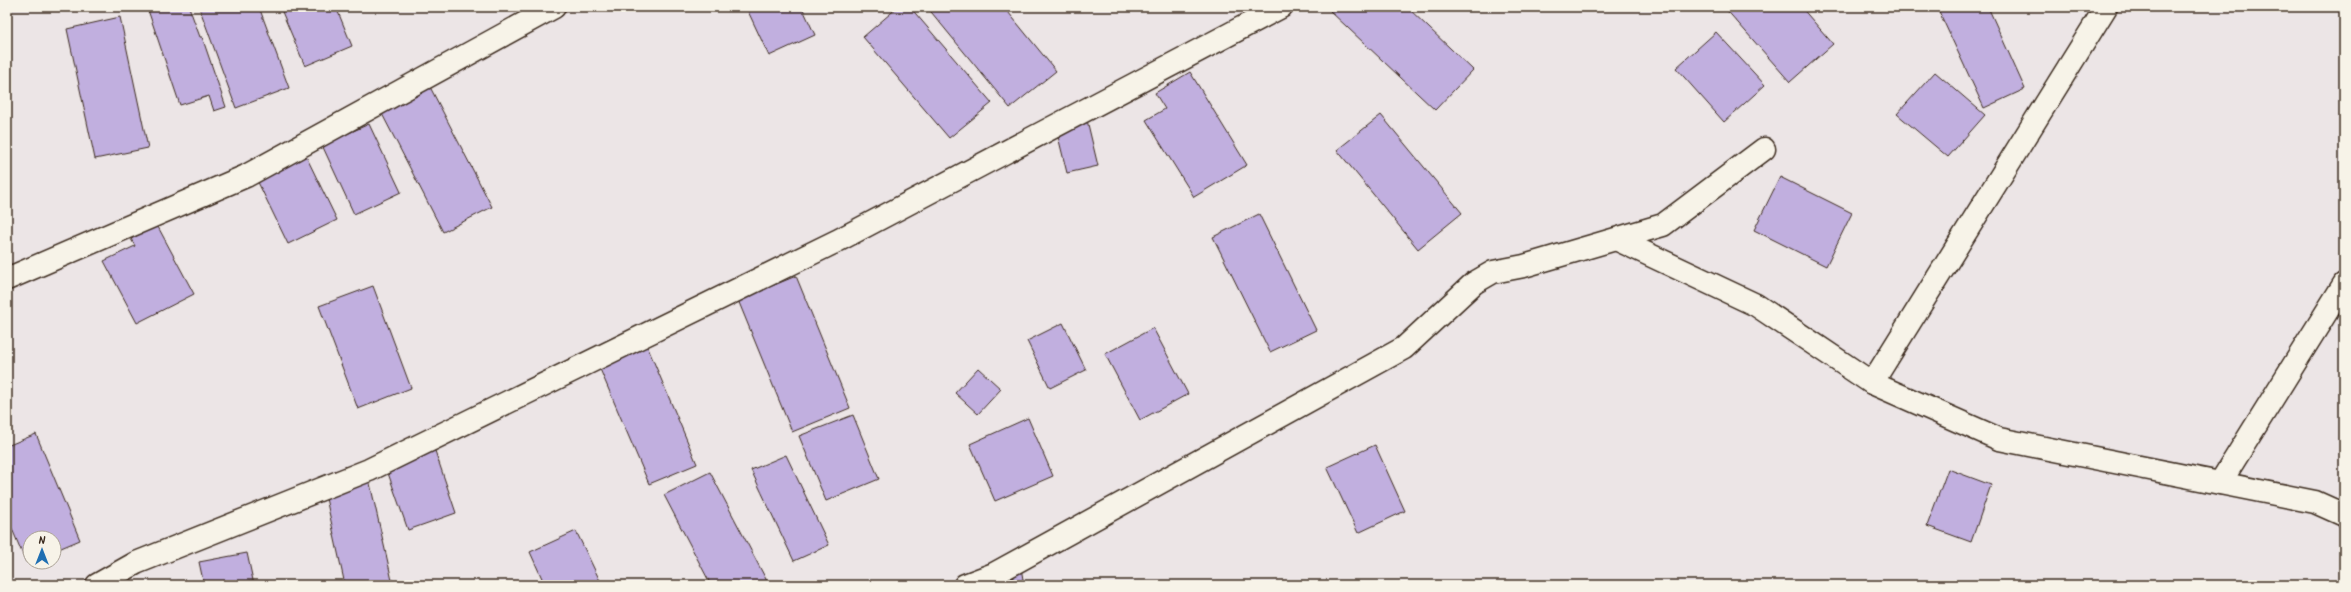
<svg xmlns="http://www.w3.org/2000/svg" width="2351" height="592" font-family="Kalam,sans-serif">
	<rect width="100%" height="100%" fill="#ece5e6"/>
	<filter id="ink" filterUnits="userSpaceOnUse"><feTurbulence type="fractalNoise" baseFrequency=".025" numOctaves="2"/><feDisplacementMap in="SourceGraphic" scale="8" xChannelSelector="R" yChannelSelector="G"/><feConvolveMatrix kernelMatrix="1 2 1 2 8 2 1 2 1" color-interpolation-filters="sRGB"/></filter>
	<g filter="url(#ink)">
		<g fill="#c1afdf" stroke="#3b2a1e">
			<polygon points="147,7 189,7 200,37 202,37 226,107 214,111 209,96 180,105"/>
			<polygon points="199,7 259,7 289,88 236,108"/>
			<polygon points="280,7 336,7 352,46 305,66"/>
			<polygon points="746,7 802,7 815,35 769,56"/>
			<polygon points="898,7 910,7 992,103 949,138 863,37"/>
			<polygon points="927,7 1004,7 1056,71 1010,108"/>
			<polygon points="1334,7 1407,7 1473,70 1435,110 1330,11"/>
			<polygon points="1724,7 1801,7 1833,44 1790,82"/>
			<polygon points="1937,7 1988,7 2025,89 1984,108"/>
			<polygon points="120,17 148,148 95,159 67,29"/>
			<polygon points="1716,32 1765,85 1724,122 1676,68"/>
			<polygon points="1190,72 1247,165 1194,197 1146,120 1165,109 1155,93"/>
			<polygon points="1935,72 1985,115 1948,157 1897,114"/>
			<polygon points="429,85 492,207 443,232 380,110"/>
			<polygon points="1381,115 1462,213 1418,249 1337,150"/>
			<polygon points="1086,116 1098,166 1067,173 1055,124"/>
			<polygon points="369,124 401,192 354,214 322,145"/>
			<polygon points="304,152 337,220 288,244 255,176"/>
			<polygon points="1780,177 1852,213 1826,266 1754,230"/>
			<polygon points="1259,214 1316,330 1270,352 1213,237"/>
			<polygon points="157,225 194,294 137,323 104,261 135,246 131,239"/>
			<polygon points="796,276 850,408 792,432 738,300"/>
			<polygon points="373,286 411,388 358,409 319,306"/>
			<polygon points="1063,323 1086,370 1050,388 1027,341"/>
			<polygon points="1153,328 1188,394 1140,420 1105,354"/>
			<polygon points="645,341 697,464 649,484 597,362"/>
			<polygon points="978,368 1001,389 978,414 955,393"/>
			<polygon points="853,415 879,479 826,501 799,436"/>
			<polygon points="1028,418 1053,476 995,501 970,444"/>
			<polygon points="36,434 80,540 54,551 54,538 30,538 30,561 26,562 7,517 7,446"/>
			<polygon points="431,439 456,513 408,530 382,456"/>
			<polygon points="1375,445 1405,511 1358,533 1327,467"/>
			<polygon points="786,455 829,545 794,561 751,470"/>
			<polygon points="1948,469 1991,485 1971,542 1927,526"/>
			<polygon points="710,472 769,585 711,585 664,495"/>
			<polygon points="369,479 393,585 345,585 324,489"/>
			<polygon points="576,531 602,585 545,585 530,552"/>
			<polygon points="247,553 254,585 204,585 199,562"/>
			<polygon points="1021,568 1024,585 985,585"/>
		</g>
		<g fill="none" stroke-linecap="round" stroke-linejoin="round">
			<defs>
				<g id="street">
					<polyline points="1618,240 1756,305 1872,383 1999,439 2315,502 2344,515"/>
					<polyline points="7,279 246,176 554,7"/>
					<polyline points="1872,383 2106,7"/>
					<polyline points="2220,483 2344,284"/>
					<polyline points="97,585 136,563 369,470 837,241 1281,7"/>
					<polyline points="965,585 994,574 1404,348 1474,283 1493,272 1524,266 1663,225 1764,149"/>
				</g>
			</defs>
			<use href="#street" stroke="#3b2a1e" stroke-width="25"/>
			<use href="#street" stroke="#f7f3e8" stroke-width="22"/>
		</g>
	</g>
	<rect width="2351" height="592" fill="none" stroke="#f7f3e8" stroke-width="24"/>
	<rect x="12" y="12" width="2327" height="568" fill="none" stroke="#3b2a1e" stroke-width="1.5" filter="url(#ink)"/>
	<g transform="translate(42 550)"><circle r="19" fill="#f7f3e8" stroke="#aca397"/>
	<path d="M0-3L7 15L0 10L-7 15Z" fill="#1f6fb2"/>
	<text y="-6" font-size="11" font-weight="bold" text-anchor="middle" fill="#3b2a1e">N</text>
	</g>
</svg>
